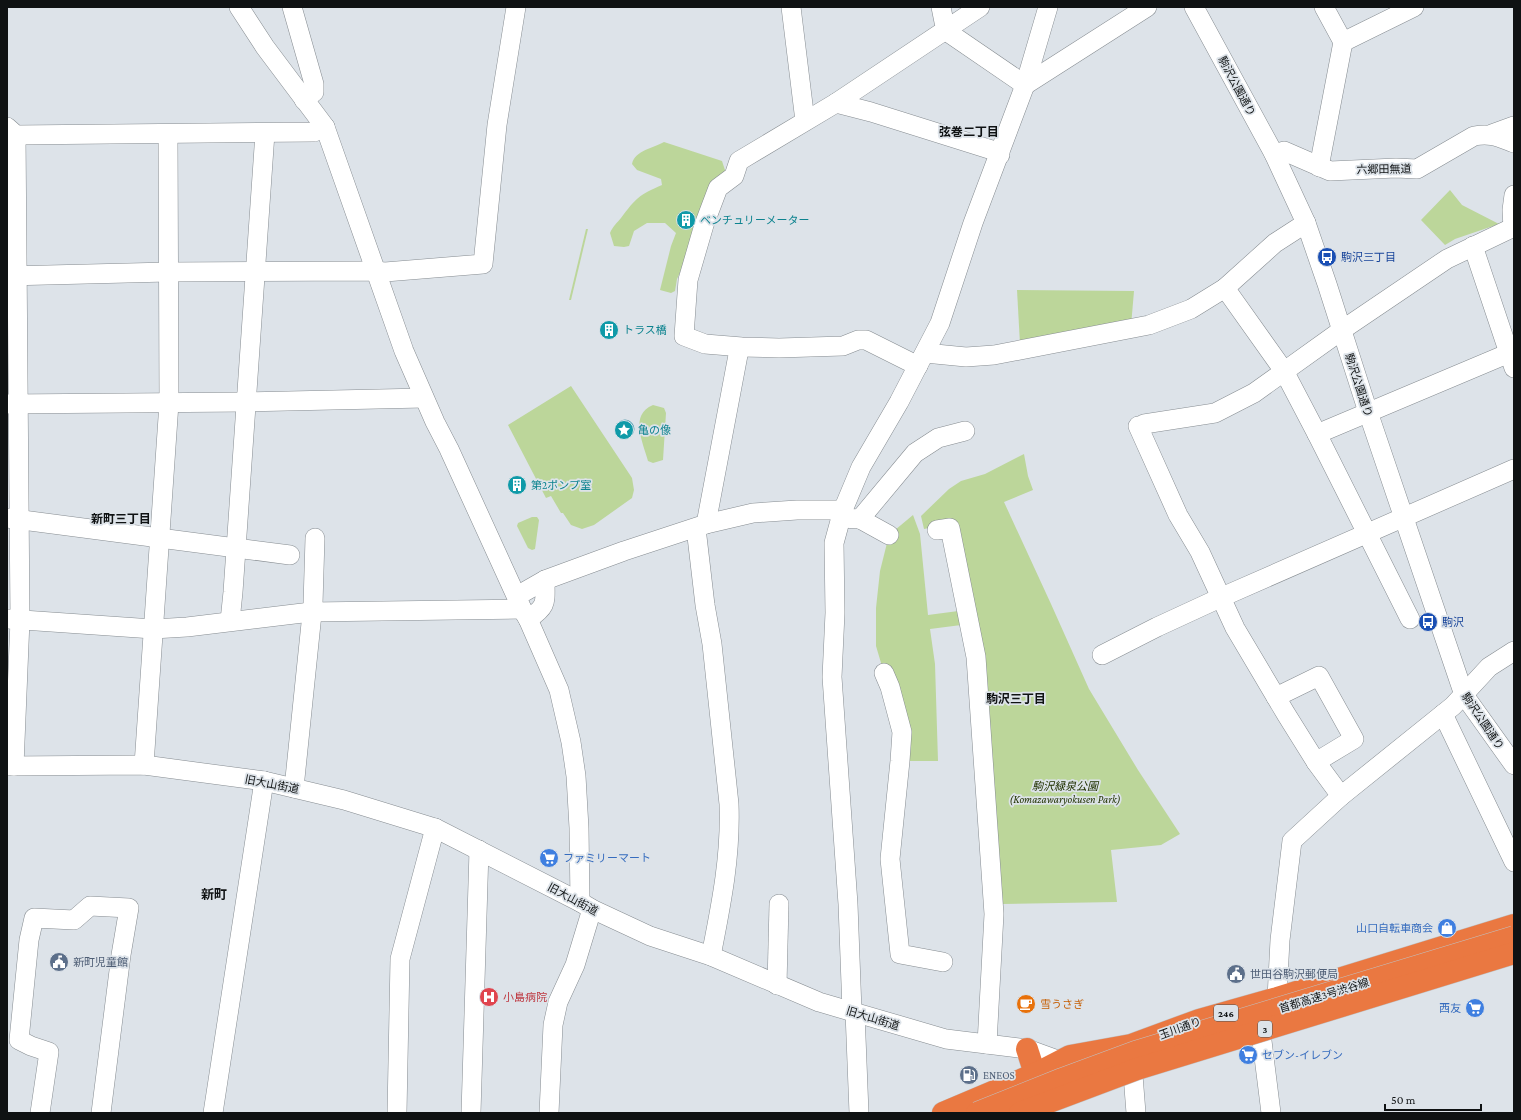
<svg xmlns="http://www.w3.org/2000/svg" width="1521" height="1120" font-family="'Crimson Pro','Noto Sans JP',serif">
	<rect width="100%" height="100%" fill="#dde3e9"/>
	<g fill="#bcd69a">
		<path d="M 664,142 L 722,161 L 726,173 L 677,279 L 675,291 L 671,293 L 660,290 L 671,246 L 676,233 L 665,223 L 647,223 L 634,231 L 629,246 L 624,247 L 614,246 L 610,233 C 613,226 617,223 621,218 C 636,198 639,195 662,185 L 661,179 L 637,170 L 632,164 C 635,150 654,148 664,142 Z"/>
		<polygon points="1450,190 1462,205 1499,224 1455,239 1445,245 1421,220"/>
		<polygon points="586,229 588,229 571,300 569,300"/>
		<polygon points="1017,290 1134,291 1131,326 1020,344"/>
		<polygon points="571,386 632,478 634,490 632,498 594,525 582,529 571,525 563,513 561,513 551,496 546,498 508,425"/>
		<path d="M 653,405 L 664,408 L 666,413 L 663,460 L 653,463 L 648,461 C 643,442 629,415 653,405 Z"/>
		<polygon points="1024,454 1028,476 1033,490 1004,502 1051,604 1089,689 1138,770 1180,834 1161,845 1111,850 1117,902 1002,904 953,523 924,529 921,516 949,489 961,481 985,474"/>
		<polygon points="913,515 920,534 928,615 966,610 969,624 930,629 935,664 938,761 900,761 884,673 876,646 876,608 880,571 889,535"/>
		<polygon points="532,517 537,517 539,520 535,549 532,550 528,548 517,526 518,523"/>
	</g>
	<circle fill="#7bdaf2" stroke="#5b9eaf" cx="625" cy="429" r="9"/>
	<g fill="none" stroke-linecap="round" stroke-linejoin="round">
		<defs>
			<g id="minor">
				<polyline points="239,7 265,47 325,127 404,351 435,422 449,449 522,609 528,619 559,690 571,742 576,776 579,828 580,902"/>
				<polyline points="292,7 314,84 314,92 304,100"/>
				<polyline points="791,7 805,121"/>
				<polyline points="941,7 944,22 949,33 1025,85 1147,7"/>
				<polyline points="1194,7 1274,154 1306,223 1327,284 1368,412 1464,695 1514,765"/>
				<polyline points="1343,42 1414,7"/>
				<polyline points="836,103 871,112 992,150 1000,155"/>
				<polyline points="7,127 16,135 314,132 325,127"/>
				<polyline points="1492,134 1514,126"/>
				<path d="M 1274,154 L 1284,151 L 1330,171 L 1396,168 L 1417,169 L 1474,136 C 1491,133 1498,137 1514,143"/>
				<polyline points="1319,167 1343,42 1324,7"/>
				<polyline points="1513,228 1512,210 1514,195"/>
				<polyline points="1473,246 1514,368"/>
				<polyline points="7,276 168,272 374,271 385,272 483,264 497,125 516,7"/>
				<polyline points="1225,288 1284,371 1317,434 1410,619"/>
				<polyline points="925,353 966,357 994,355 1149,325 1191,309 1225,288 1275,243 1306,223"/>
				<polyline points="918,366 866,340 858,340 843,346 779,348 742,347 705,344 684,336 688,280 704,225 718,188 734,176 739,161 836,103 980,7"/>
				<polyline points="7,404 246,402 424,398"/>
				<polyline points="1144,424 1215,413 1254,393 1342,330 1447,259 1514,227"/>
				<polyline points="1138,426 1178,515 1200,552 1235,628 1286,714 1316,762 1341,796"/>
				<polyline points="1317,434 1514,351"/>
				<polyline points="7,518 290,555"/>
				<polyline points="841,518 860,519 915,453 938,438 965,431"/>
				<polyline points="860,519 889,535"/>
				<polyline points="706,524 738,355"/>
				<path d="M 696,528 L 705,605 L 712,644 L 729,804 C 731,857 721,905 711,956"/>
				<polyline points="937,530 950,528 976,657 994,914 987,1044"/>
				<polyline points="517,596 545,580 624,551 706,524 753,513 797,510 843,510"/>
				<polyline points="8,619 153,629 187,627 311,612 522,609"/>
				<path d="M 528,619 C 548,606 545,602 545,580"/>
				<polyline points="230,621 233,592 265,133"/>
				<polyline points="1102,655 1157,627 1222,597 1514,469"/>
				<polyline points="884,673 890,687 902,732 900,761 890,859 900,954 943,962"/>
				<polyline points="1276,697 1319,676 1354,739 1316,762"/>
				<polyline points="1443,714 1514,862"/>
				<polyline points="144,765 169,403 168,134"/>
				<polyline points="7,766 144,765 264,781 344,800 435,828 580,902 592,909 650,936 711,956 819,1002 946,1039 1027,1049 1060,1061 1071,1063"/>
				<polyline points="14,766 20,620 16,135"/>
				<polyline points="294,788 313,604 315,538"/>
				<polyline points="777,985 779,904"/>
				<polyline points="1277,998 1280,940 1292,841 1341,796 1453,706 1489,667 1514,651"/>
				<polyline points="852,1011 848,904 832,677 835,613 834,543 843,510 861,467 899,402 940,323 973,223 1025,85 1048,7"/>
				<polyline points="855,1012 859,1113"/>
				<polyline points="1262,1041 1271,1113"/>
				<polyline points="1115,1071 1133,1075 1136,1113"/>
				<polyline points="40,1113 49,1052 31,1046 19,1040 29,940 34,918 74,920 90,906 129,908 121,955 101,1113"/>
				<polyline points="213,1113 264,781"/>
				<polyline points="397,1113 400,959 435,828"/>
				<polyline points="471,1113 479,850"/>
				<polyline points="549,1113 553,1025 558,1002 575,965 592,909"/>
			</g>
			<g id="highway">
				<polyline points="1027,1049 1035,1074"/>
				<polyline points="943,1113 1035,1074 1070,1056 1131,1045 1199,1020 1277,998 1514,925"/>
			</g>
		</defs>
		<use href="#minor" stroke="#868c91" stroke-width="20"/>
		<use href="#highway" stroke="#c1c1c2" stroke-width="23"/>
		<use href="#minor" stroke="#fff" stroke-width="19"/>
		<use href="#highway" stroke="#ea7841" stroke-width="22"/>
		<defs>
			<g id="highway-bridge">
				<polyline points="977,1113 1062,1079 1135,1052 1514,937"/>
				<polyline points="1020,1113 1137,1069 1514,953"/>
			</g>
		</defs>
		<use href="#highway-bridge" stroke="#c1c1c2" stroke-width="23" stroke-linecap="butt"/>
		<use href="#highway-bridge" stroke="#ea7841" stroke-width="22"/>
	</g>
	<defs>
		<symbol id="building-disc" viewBox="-11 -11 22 22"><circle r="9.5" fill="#0f9aa8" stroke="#dde3e9"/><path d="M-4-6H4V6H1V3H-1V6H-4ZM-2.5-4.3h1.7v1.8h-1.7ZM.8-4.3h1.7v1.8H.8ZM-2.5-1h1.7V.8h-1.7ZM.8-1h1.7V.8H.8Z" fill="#fff"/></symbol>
		<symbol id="bus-disc" viewBox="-11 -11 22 22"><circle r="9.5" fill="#1a4fb4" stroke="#dde3e9"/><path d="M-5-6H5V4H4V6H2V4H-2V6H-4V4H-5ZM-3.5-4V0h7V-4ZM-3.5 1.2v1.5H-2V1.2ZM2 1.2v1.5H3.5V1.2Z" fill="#fff"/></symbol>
		<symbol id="sight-disc" viewBox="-11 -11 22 22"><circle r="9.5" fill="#0f9aa8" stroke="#dde3e9"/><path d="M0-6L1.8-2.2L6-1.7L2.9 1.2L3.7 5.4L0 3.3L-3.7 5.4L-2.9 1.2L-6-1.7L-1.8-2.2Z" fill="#fff"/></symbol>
		<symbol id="supermarket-disc" viewBox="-11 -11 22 22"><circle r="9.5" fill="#3f7fe0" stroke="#dde3e9"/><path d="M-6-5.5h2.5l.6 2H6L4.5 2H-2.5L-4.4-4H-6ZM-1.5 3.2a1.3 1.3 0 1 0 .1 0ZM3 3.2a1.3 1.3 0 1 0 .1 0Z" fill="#fff"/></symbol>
		<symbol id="shop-disc" viewBox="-11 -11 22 22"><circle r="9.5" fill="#3f7fe0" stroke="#dde3e9"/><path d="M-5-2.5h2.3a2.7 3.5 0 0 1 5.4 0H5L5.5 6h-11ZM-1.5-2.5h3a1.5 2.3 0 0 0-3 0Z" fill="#fff"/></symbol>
		<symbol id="civic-disc" viewBox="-11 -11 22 22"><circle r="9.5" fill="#5c6f8a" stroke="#dde3e9"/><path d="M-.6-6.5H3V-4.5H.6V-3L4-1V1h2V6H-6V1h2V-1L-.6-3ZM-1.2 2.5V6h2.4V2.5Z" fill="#fff"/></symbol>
		<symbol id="hospital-disc" viewBox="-11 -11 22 22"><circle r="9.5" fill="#e0444e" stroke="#dde3e9"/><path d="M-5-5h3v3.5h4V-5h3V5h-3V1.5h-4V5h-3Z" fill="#fff"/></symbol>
		<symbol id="cafe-disc" viewBox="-11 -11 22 22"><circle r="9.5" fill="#e8710a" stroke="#dde3e9"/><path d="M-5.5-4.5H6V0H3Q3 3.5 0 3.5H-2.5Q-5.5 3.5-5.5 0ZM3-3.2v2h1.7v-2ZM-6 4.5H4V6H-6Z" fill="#fff"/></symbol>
		<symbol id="fuel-disc" viewBox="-11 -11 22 22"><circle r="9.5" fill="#5c6f8a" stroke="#dde3e9"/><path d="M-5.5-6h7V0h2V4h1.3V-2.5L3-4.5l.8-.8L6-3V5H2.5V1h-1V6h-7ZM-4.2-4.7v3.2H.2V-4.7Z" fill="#fff"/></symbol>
	</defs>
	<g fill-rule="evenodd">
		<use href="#building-disc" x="675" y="209" width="22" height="22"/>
		<use href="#bus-disc" x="1316" y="246" width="22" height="22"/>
		<use href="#building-disc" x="598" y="319" width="22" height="22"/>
		<use href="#sight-disc" x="613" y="419" width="22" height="22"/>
		<use href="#building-disc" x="506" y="474" width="22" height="22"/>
		<use href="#bus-disc" x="1417" y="611" width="22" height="22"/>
		<use href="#supermarket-disc" x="538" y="847" width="22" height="22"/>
		<use href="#shop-disc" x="1436" y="917" width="22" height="22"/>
		<use href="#civic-disc" x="48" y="951" width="22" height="22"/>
		<use href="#civic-disc" x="1225" y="963" width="22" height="22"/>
		<use href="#hospital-disc" x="478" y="986" width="22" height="22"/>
		<use href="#cafe-disc" x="1015" y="993" width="22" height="22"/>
		<use href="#supermarket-disc" x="1464" y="997" width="22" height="22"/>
		<use href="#supermarket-disc" x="1237" y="1044" width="22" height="22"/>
		<use href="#fuel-disc" x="958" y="1064" width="22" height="22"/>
	</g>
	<g text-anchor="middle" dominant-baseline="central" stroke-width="3.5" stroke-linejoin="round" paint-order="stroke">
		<g fill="#dde3e9" stroke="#4d5153" stroke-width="1">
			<rect x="1214" y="1005" width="24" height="16" rx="3"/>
			<rect x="1258" y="1021" width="14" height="16" rx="3"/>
		</g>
		<g font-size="10" font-weight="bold" fill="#0f1213">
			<text x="1226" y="1013">246</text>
			<text x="1265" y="1029">3</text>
		</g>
		<g font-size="11" fill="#0f1213" stroke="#dde3e9">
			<text transform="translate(1237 86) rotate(62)">駒沢公園通り</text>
			<text transform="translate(1384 169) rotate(-1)">六郷田無道</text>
			<text transform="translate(1359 385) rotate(72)">駒沢公園通り</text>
			<text transform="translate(1483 721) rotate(56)">駒沢公園通り</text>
			<text transform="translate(272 784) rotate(11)">旧大山街道</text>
			<text transform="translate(573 899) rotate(28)">旧大山街道</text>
			<text transform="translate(1324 995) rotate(-17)">首都高速3号渋谷線</text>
			<text transform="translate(873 1018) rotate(17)">旧大山街道</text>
			<text transform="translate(1180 1028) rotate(-20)">玉川通り</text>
		</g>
		<g font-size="11" fill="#0d838f" stroke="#dde3e9" text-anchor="start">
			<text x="700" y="220">ベンチュリーメーター</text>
			<text x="623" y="330">トラス橋</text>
			<text x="638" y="430">亀の像</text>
			<text x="531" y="485">第2ポンプ室</text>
		</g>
		<g font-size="11" fill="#164399" stroke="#dde3e9" text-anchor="start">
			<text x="1341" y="257">駒沢三丁目</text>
			<text x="1442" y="622">駒沢</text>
		</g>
		<g font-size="11" font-style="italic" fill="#213200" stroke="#dde3e9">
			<text x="1065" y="786">駒沢緑泉公園<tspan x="1065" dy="13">(Komazawaryokusen Park)</tspan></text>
		</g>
		<g font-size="11" fill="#366cbe" stroke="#dde3e9" text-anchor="start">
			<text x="563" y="858">ファミリーマート</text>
			<text x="1433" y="928" text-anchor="end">山口自転車商会</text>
			<text x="1461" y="1008" text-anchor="end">西友</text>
			<text x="1262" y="1055">セブン-イレブン</text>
		</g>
		<g font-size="11" fill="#4e5e75" stroke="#dde3e9" text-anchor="start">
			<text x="73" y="962">新町児童館</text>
			<text x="1250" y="974">世田谷駒沢郵便局</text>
			<text x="983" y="1075">ENEOS</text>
		</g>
		<g font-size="11" fill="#be3a42" stroke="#dde3e9" text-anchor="start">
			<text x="503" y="997">小島病院</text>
		</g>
		<g font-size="11" fill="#c56008" stroke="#dde3e9" text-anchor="start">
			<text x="1040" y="1004">雪うさぎ</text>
		</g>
		<g font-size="12" font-weight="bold" fill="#0f1213" stroke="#dde3e9">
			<text x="969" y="132">弦巻二丁目</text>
			<text x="121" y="519">新町三丁目</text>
			<text x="1016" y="699">駒沢三丁目</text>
		</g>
		<g font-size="13" font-weight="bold" fill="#0f1213" stroke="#dde3e9">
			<text x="214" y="894">新町</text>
		</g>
	</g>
	<rect width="1521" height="1120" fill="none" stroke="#0f1213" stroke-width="16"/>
	<path d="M1385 1104v6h96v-6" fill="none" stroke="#0f1213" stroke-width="2"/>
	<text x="1391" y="1104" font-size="12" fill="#0f1213" stroke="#dde3e9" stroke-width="3" paint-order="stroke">50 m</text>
</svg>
